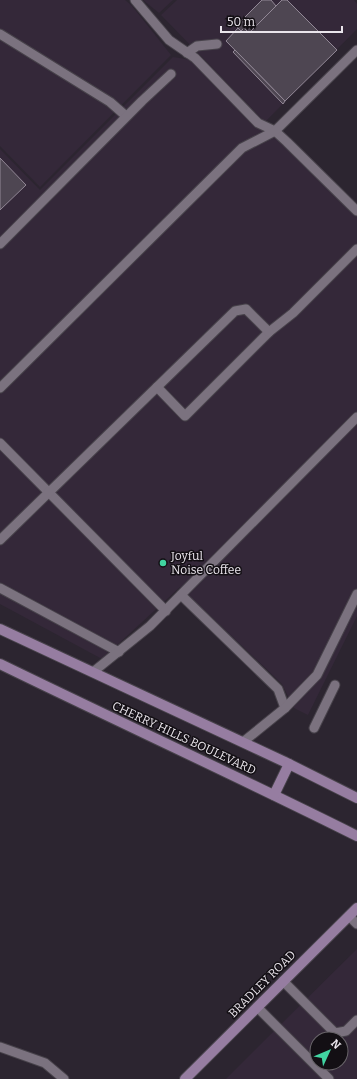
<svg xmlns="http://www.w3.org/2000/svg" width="357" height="1079" font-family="Bitter,serif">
	<rect width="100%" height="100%" fill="#2c2530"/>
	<g fill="#342839" fill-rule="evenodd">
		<polygon points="0,0 125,0 132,6 171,55 40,187 0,146"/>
		<polygon points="143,0 173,0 159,13"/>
		<polygon points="177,0 354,0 357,4 357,29 265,122 161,15"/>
		<polygon points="173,57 192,60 257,128 278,137 357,216 357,616 308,715 294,708 282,684 180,587 102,659 0,604 0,149 40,190"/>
		<path d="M 357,949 L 357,1079 L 226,1079 L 264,1041 ZM 317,1039 L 341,1039 L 341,1063 L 317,1063 Z"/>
	</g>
	<g fill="#4e4652" stroke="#928896">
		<polygon points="262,0 271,0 276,6 249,33 244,28 241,31 236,26"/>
		<polygon points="282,0 287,0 337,50 285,101 226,41 238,28 241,31 244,28 249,33"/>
		<polygon points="235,50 285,101 283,104 233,52"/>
		<polygon points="0,158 26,185 0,210"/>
	</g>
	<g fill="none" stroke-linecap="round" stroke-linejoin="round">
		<defs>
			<g id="lane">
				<polyline points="135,0 169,40 195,58 258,123 275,131 287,142 357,211"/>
				<polyline points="0,34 110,102 126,116"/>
				<polyline points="187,53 197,46 217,44"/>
				<polyline points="0,244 142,101 171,74"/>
				<polyline points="157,387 185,416 269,332 293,313 357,249"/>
				<polyline points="0,388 242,148 275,131 357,50"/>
				<polyline points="0,443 166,611"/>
				<polyline points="0,540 235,311 246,309 269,332"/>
				<polyline points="0,588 119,652"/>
				<polyline points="181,595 278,689 285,708"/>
				<polyline points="93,672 150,626 357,417"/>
				<polyline points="314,728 335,685"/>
				<polyline points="243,742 285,708 317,675 357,594"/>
				<polyline points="349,916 357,924"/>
				<polyline points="283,981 335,1033 346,1031 357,1020"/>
				<polyline points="257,1007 329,1079"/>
				<polyline points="0,1047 45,1063 64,1079"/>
			</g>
			<g id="secondary">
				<polyline points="0,629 285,762 357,798"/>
				<path d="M 0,664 C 119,722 239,777 357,836"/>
				<polyline points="274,795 289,764"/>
				<polyline points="185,1079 357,908"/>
			</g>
		</defs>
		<use href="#lane" stroke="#47424a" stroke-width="11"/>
		<use href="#secondary" stroke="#47424a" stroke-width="12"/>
		<use href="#lane" stroke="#7b727f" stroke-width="9"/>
		<use href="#secondary" stroke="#967da1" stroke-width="10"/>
	</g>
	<circle fill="#41d4a1" stroke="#130f14" stroke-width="1.5" cx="163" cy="563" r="4"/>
	<g text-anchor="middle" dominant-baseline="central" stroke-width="3" stroke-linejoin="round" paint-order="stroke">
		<g font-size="12" fill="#eae5ec" stroke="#130f14" text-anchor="start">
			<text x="171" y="556">Joyful<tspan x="171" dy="14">Noise Coffee</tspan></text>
		</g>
		<g font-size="12" fill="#eae5ec" stroke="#130f14">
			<text transform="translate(184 738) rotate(25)">CHERRY HILLS BOULEVARD</text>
			<text transform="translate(262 984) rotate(-45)">BRADLEY ROAD</text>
		</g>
	</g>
	<g transform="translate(329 1051) rotate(46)"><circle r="19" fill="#130f14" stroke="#69656a"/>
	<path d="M0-3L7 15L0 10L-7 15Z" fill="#41d4a1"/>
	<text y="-6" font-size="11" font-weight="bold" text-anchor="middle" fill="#eae5ec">N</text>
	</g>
	<path d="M221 26v6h121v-6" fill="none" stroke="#eae5ec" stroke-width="2"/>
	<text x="227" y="26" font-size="12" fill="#eae5ec" stroke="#130f14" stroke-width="3" paint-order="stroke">50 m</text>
</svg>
